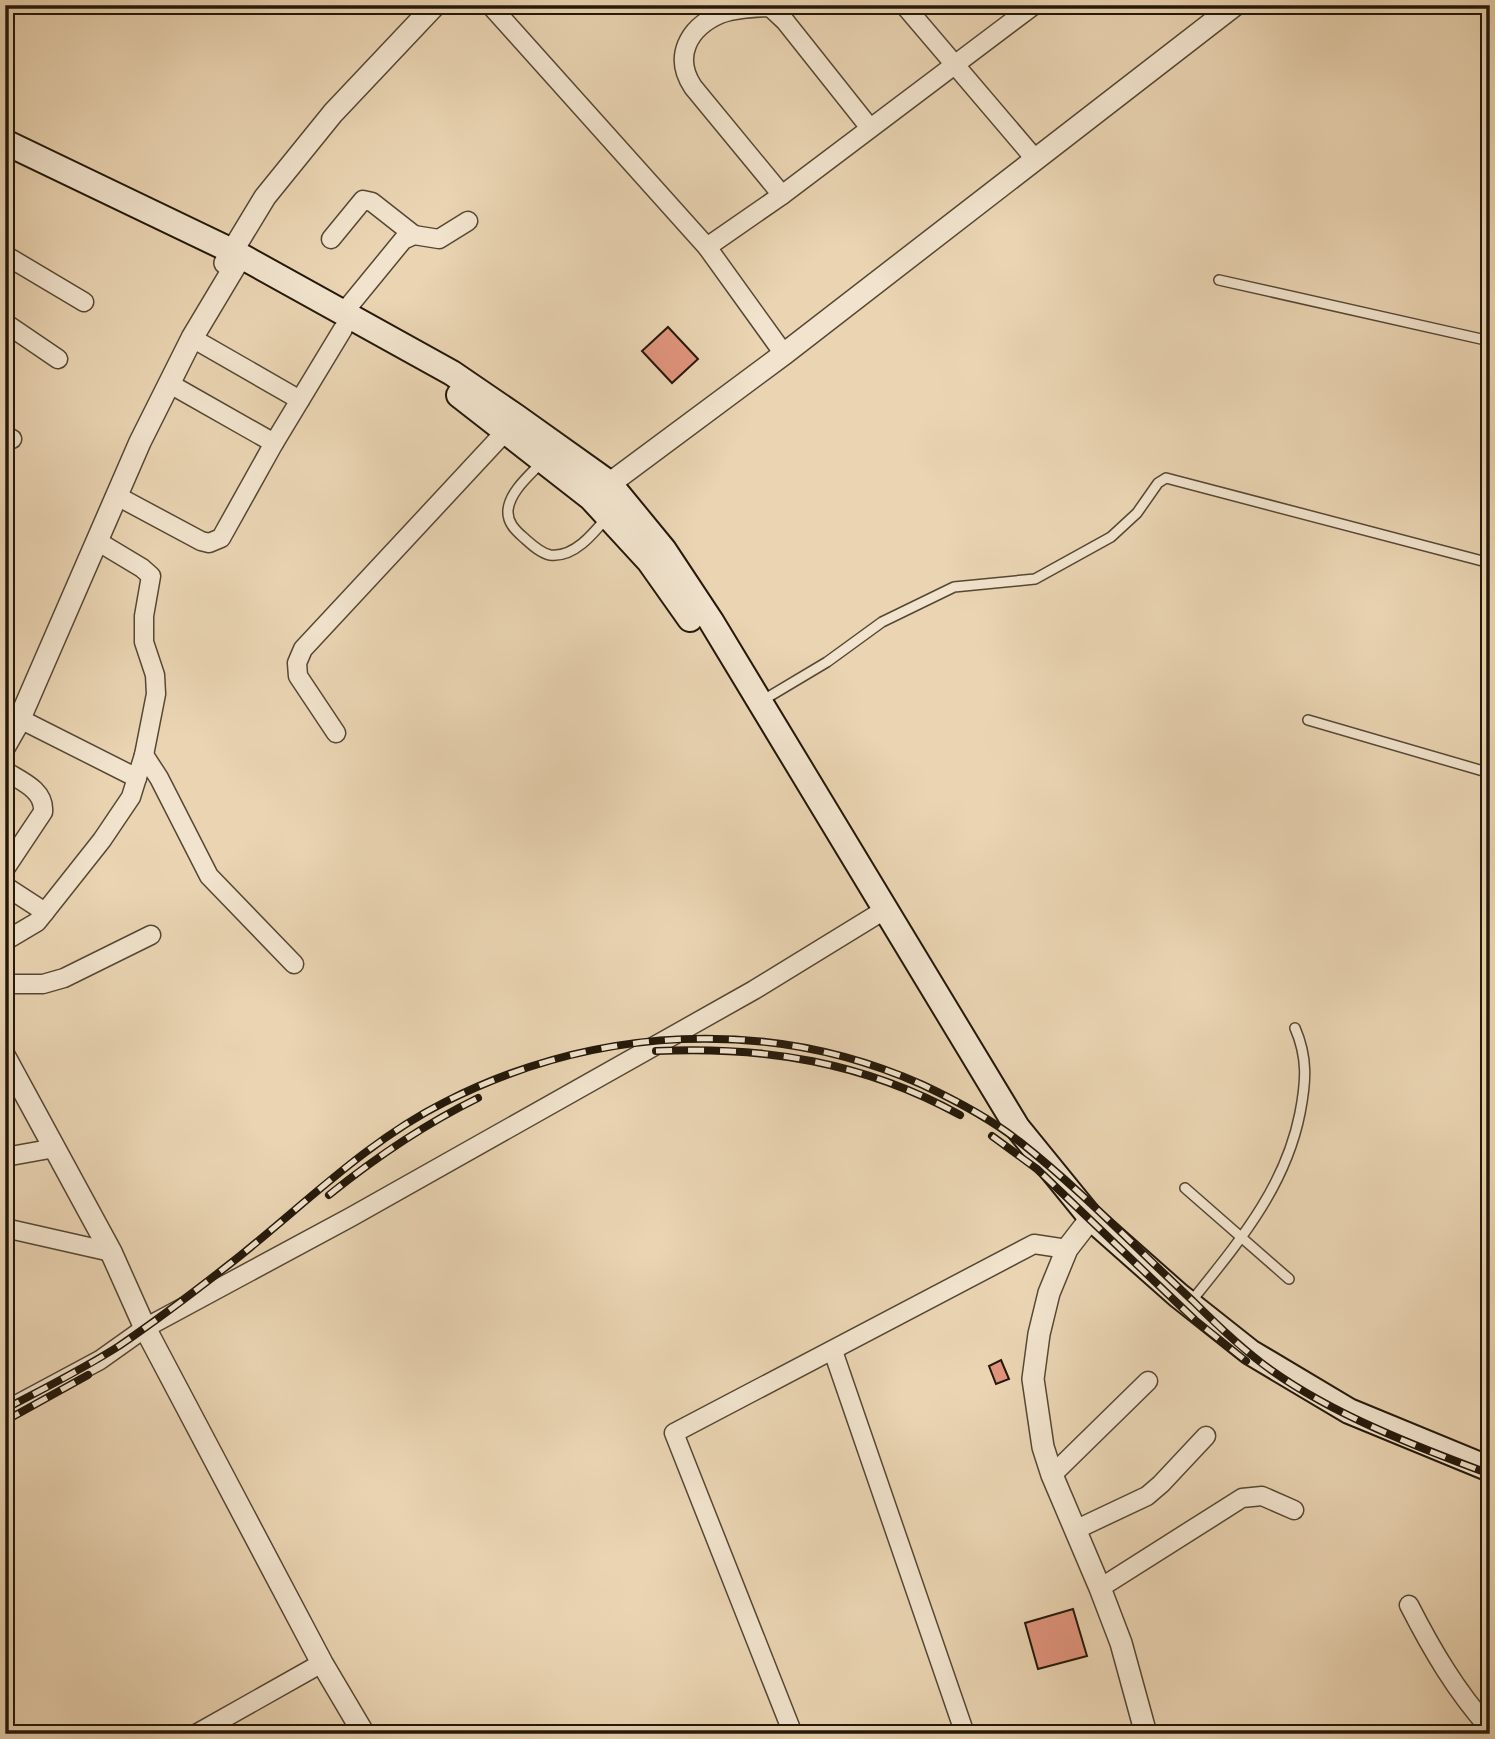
<svg xmlns="http://www.w3.org/2000/svg" width="1495" height="1739" font-family="Cardo,serif">
	<rect width="100%" height="100%" fill="#ead4b2"/>
	<filter id="stains"><feTurbulence type="fractalNoise" baseFrequency=".00286" numOctaves="4"/><feColorMatrix values="0 0 0 0 .2 0 0 0 0 .09 0 0 0 0 .02 0 0 0 .5 -.17"/></filter>
	<radialGradient id="worn" r=".72"><stop offset=".6" stop-color="#630" stop-opacity="0"/><stop offset="1" stop-color="#630" stop-opacity=".3"/></radialGradient>
	<g fill="#e1947d" stroke="#24180a" stroke-width="2">
		<polygon points="668,327 698,359 672,383 642,351"/>
		<polygon points="1001,1360 1009,1379 996,1384 989,1366"/>
		<polygon points="1073,1609 1087,1656 1038,1669 1025,1623"/>
	</g>
	<g fill="none" stroke-linecap="round" stroke-linejoin="round">
		<defs>
			<g id="service">
				<polyline points="1219,280 1490,341"/>
				<path d="M 542,462 C 530,475 510,491 508,510 C 507,522 515,530 523,537 C 531,544 540,553 550,555 C 574,558 594,533 607,517"/>
				<polyline points="760,702 827,662 882,622 954,587 1035,579 1111,537 1137,513 1158,483 1166,478 1490,563"/>
				<polyline points="1308,720 1490,773"/>
				<polyline points="1185,1188 1289,1279"/>
				<path d="M 1190,1303 C 1237,1244 1285,1189 1300,1113 C 1306,1082 1308,1058 1295,1028"/>
			</g>
			<g id="minor">
				<polyline points="490,5 707,247 784,354"/>
				<polyline points="768,5 785,21 870,128"/>
				<polyline points="904,5 1036,160"/>
				<path d="M 770,7 C 753,8 736,8 720,14 C 688,28 673,57 693,87 L 782,195"/>
				<polyline points="331,239 363,200 372,202 414,235"/>
				<polyline points="707,247 782,195 1034,5"/>
				<polyline points="5,255 84,302"/>
				<polyline points="344,312 403,240 414,235 439,239 468,221"/>
				<polyline points="5,323 58,359"/>
				<polyline points="192,338 300,400"/>
				<polyline points="170,384 274,443"/>
				<polyline points="5,436 12,439"/>
				<polyline points="117,496 201,541 209,543 221,538 274,443 343,329"/>
				<polyline points="20,719 137,778"/>
				<polyline points="336,733 298,676 297,663 303,649 505,432 512,422"/>
				<polyline points="144,755 159,778 209,876 294,964"/>
				<path d="M 5,771 C 21,781 45,790 43,812 L 5,869"/>
				<polyline points="5,886 45,912"/>
				<polyline points="5,941 37,922 45,912 102,840 131,797 144,755 156,694 155,675 144,642 144,616 151,576 142,568 97,541"/>
				<polyline points="5,984 43,984 64,978 151,935"/>
				<polyline points="5,1157 55,1148"/>
				<polyline points="5,1228 111,1252"/>
				<polyline points="833,1351 965,1734"/>
				<polyline points="5,1411 100,1360 145,1328 351,1217 754,990 886,909"/>
				<polyline points="1052,1475 1148,1381"/>
				<polyline points="1075,1530 1147,1496 1161,1484 1206,1436"/>
				<polyline points="1100,1588 1242,1498 1262,1496 1294,1510"/>
				<path d="M 1409,1605 C 1432,1650 1456,1691 1490,1729"/>
				<polyline points="196,1734 322,1663"/>
				<polyline points="793,1734 674,1433 1034,1244 1067,1249"/>
			</g>
			<g id="tertiary">
				<polyline points="225,263 265,197 333,113 435,5"/>
				<polyline points="597,493 784,354 1235,5"/>
				<polyline points="5,746 17,725 140,442 192,338 241,256"/>
				<polyline points="5,1057 111,1252 145,1328 322,1663 364,1734"/>
				<polyline points="1091,1218 1067,1249 1049,1293 1039,1334 1033,1379 1043,1447 1052,1475 1100,1588 1121,1643 1146,1734"/>
			</g>
			<g id="secondary">
				<polyline points="5,142 232,251 452,373 515,416 609,483 664,550 711,621 1017,1127 1091,1218 1178,1295 1250,1352 1349,1411 1490,1469"/>
				<polyline points="459,395 591,498 649,561 690,619"/>
			</g>
		</defs>
		<use href="#service" stroke="#564734" stroke-width="12"/>
		<use href="#minor" stroke="#564734" stroke-width="21"/>
		<use href="#tertiary" stroke="#564734" stroke-width="24"/>
		<use href="#secondary" stroke="#24180a" stroke-width="28"/>
		<use href="#service" stroke="#f1e3cd" stroke-width="9"/>
		<use href="#minor" stroke="#f1e3cd" stroke-width="18"/>
		<use href="#tertiary" stroke="#f1e3cd" stroke-width="21"/>
		<use href="#secondary" stroke="#f1e3cd" stroke-width="24"/>
		<defs>
			<g id="rail">
				<path d="M 656,1051 C 764,1046 864,1062 960,1115"/>
				<polyline points="992,1136 1037,1169 1195,1320 1246,1361"/>
				<path d="M 329,1195 C 375,1158 425,1124 478,1098"/>
				<path d="M 5,1409 C 43,1389 83,1369 119,1346 C 157,1320 194,1292 231,1263 C 301,1208 365,1142 445,1102 C 595,1026 769,1016 923,1085 C 957,1101 991,1119 1020,1142 C 1081,1190 1136,1248 1193,1301 C 1217,1325 1243,1350 1271,1370 C 1334,1415 1417,1447 1490,1474"/>
				<polyline points="5,1421 88,1375"/>
			</g>
		</defs>
		<use href="#rail" stroke="#24180a" stroke-width="8"/>
		<use href="#rail" stroke="#f1e3cd" stroke-width="5" stroke-dasharray="16" stroke-linecap="butt"/>
	</g>
	<rect width="1495" height="1739" fill="none" stroke="#ead4b2" stroke-width="28"/>
	<rect x="7" y="7" width="1481" height="1725" fill="none" stroke="#24180a" stroke-width="3.5"/>
	<rect x="14" y="14" width="1467" height="1711" fill="none" stroke="#24180a" stroke-width="2"/>
	<rect width="100%" height="100%" filter="url(#stains)"/>
	<rect width="100%" height="100%" fill="url(#worn)"/>
</svg>
